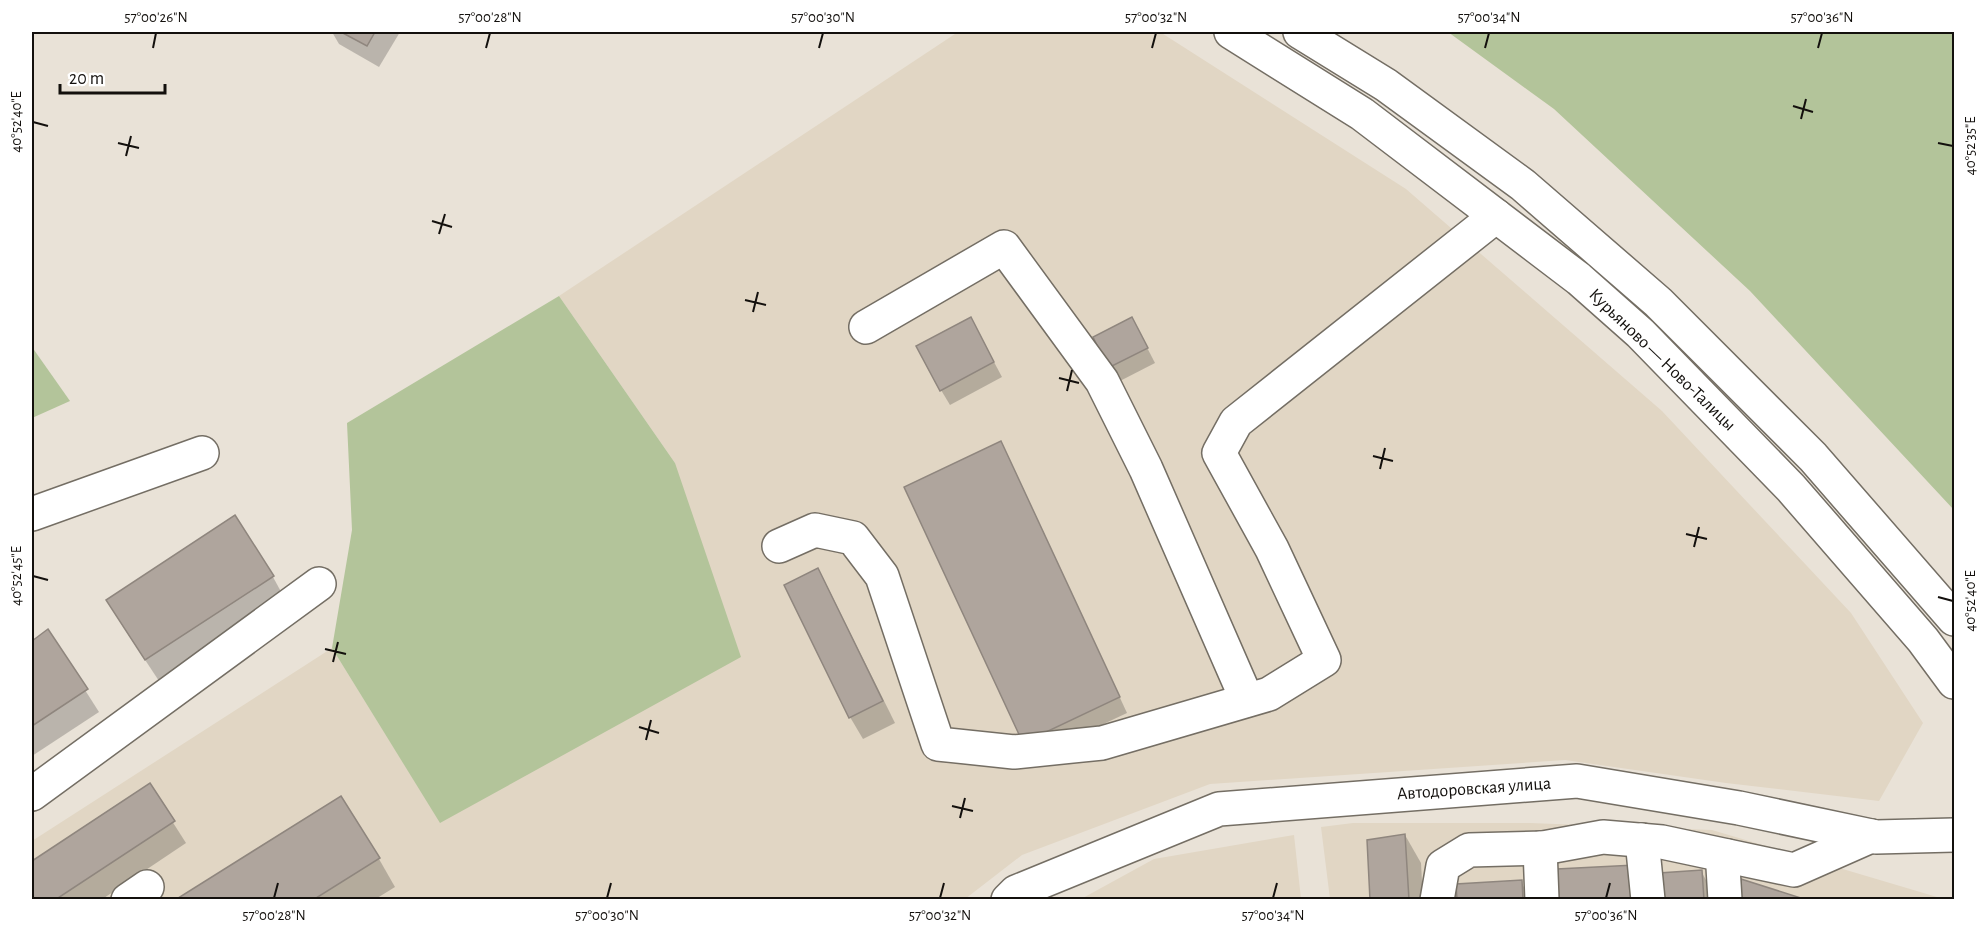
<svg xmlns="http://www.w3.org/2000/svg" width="1986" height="931" font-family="'Alegreya Sans',sans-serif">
	<rect width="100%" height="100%" fill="#e9e2d7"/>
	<g fill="#e1d6c4">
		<polygon points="958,32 1160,32 1406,189 1662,411 1851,613 1923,723 1879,801 1726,783 1565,760 1210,784 1022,855 965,899 32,900 32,841 332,648 440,822 675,463 559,296"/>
		<polygon points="1353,823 1530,823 1712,830 1937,897 1937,899 1330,899 1321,827"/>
		<polygon points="1294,835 1301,899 1081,899 1154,859"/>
	</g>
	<g fill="#b3c49a">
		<polygon points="1448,32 1954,32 1954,510 1750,291 1554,109"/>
		<polygon points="559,296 675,463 741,657 440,823 332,648 352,530 347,423"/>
		<polygon points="32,347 70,401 32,418"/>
	</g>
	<g fill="#0003">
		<polygon points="332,32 400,32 379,67 339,44"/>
		<polygon points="979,334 1002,377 950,405 941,390"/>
		<polygon points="1140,334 1155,363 1118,382 1109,367"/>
		<polygon points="1009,458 1127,713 1033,757"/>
		<polygon points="817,570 830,592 895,723 863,739 850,717"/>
		<polygon points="273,577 285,599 159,681 120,622"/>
		<polygon points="48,632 99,712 32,756 32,642"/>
		<polygon points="149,785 186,843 101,900 32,900 32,863"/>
		<polygon points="1405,835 1421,863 1423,900 1372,900"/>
		<polygon points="379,859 395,887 374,900 178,900"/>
		<polygon points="1701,871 1717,900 1663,900"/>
		<polygon points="1521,882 1531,900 1459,900"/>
	</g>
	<g fill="#afa59d" stroke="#8f867e" stroke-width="1.5">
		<polygon points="341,32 375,32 367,46"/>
		<polygon points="971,317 994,362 940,391 916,346"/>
		<polygon points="1132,317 1148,348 1108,368 1093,337"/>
		<polygon points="1001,441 1120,697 1023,743 904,487"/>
		<polygon points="235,515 274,576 145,660 106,600"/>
		<polygon points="818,568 883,701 849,718 784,585"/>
		<polygon points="48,629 88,689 32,726 32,641"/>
		<polygon points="150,783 175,821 55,900 32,900 32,861"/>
		<polygon points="341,796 380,858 313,900 175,900"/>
		<polygon points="1405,834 1409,900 1370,900 1367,840"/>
		<polygon points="1635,865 1637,900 1559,900 1557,869"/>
		<polygon points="1702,870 1704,900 1661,900 1659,873"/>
		<polygon points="1741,879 1807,900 1739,900"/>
		<polygon points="1522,880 1523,900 1457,900 1456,884"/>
	</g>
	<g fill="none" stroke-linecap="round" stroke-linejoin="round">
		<defs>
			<g id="minor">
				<polyline points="866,327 1004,247 1102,381 1146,469 1247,700"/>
				<polyline points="32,514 202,453"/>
				<polyline points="779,546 815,530 853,538 882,576 938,744 1014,752 1102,743 1269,694 1324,660 1272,549 1219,453 1236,422 1496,216"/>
				<polyline points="32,794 319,584"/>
				<polyline points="1642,840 1648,900"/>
				<polyline points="1540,848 1542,900"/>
				<polyline points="128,900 147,887"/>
				<polyline points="1008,900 1016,892 1219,809 1577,781 1739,808 1876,837 1954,835"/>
				<polyline points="1437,900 1443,866 1469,850 1543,848 1603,837 1662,842 1794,870 1871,836"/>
				<polyline points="1725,900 1723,867 1727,856"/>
			</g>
			<g id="major">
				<polyline points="1231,32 1362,114 1579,279 1640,333 1791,488 1923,640 1954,682"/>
				<polyline points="1300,32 1386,85 1523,185 1658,302 1813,457 1954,619"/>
			</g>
		</defs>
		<use href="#minor" stroke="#746e64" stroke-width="36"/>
		<use href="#major" stroke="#746e64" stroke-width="36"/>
		<use href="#minor" stroke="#fff" stroke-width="33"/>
		<use href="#major" stroke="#fff" stroke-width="33"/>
	</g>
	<path fill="none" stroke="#13100d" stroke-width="2" d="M 153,48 L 156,33M 486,48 L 490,33M 819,48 L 823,33M 1152,48 L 1156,33M 1485,48 L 1489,33M 1818,48 L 1822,33M 1793,106 L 1813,112M 1801,119 L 1806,99M 33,122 L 48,126M 118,143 L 139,148M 1938,143 L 1953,146M 126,156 L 131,136M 432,221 L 452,227M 439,234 L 445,214M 745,300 L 766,305M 753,312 L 758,292M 1059,378 L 1079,383M 1067,391 L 1072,370M 1373,456 L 1393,461M 1380,469 L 1385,448M 1686,534 L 1707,539M 1694,547 L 1699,527M 33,576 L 48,580M 1938,597 L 1953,601M 325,649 L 346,654M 333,662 L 338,642M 639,727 L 659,733M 646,740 L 651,720M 952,806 L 973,811M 960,818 L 965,798M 274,898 L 278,883M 607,898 L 611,883M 940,898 L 944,883M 1273,898 L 1277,883M 1606,898 L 1610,883"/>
	<g text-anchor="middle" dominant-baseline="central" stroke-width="6" stroke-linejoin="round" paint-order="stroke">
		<g font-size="18" fill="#13100d" stroke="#fff">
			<text transform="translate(1662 360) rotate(44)">Курьяново — Ново-Талицы</text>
			<text transform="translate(1474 789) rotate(-4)">Автодоровская улица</text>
		</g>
	</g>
	<rect width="1986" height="931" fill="none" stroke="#ffffff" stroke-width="66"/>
	<path d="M60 84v9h105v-9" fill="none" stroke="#13100d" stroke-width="3"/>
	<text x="69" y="84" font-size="18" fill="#13100d" stroke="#ffffff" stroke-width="4.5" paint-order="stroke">20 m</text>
	<rect x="33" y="33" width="1920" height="865" fill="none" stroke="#13100d" stroke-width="2"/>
	<g font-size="15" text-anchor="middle" fill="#13100d">
		<text x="156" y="22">57°00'26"N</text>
		<text x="490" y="22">57°00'28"N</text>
		<text x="823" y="22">57°00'30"N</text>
		<text x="1156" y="22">57°00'32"N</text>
		<text x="1489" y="22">57°00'34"N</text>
		<text x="1822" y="22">57°00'36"N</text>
		<text transform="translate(16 122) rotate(-90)" y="5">40°52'40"E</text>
		<text transform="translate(1970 146) rotate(-90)" y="5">40°52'35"E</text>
		<text transform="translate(16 576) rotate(-90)" y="5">40°52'45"E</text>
		<text transform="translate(1970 601) rotate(-90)" y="5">40°52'40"E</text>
		<text x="274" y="920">57°00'28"N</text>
		<text x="607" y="920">57°00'30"N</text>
		<text x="940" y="920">57°00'32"N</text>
		<text x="1273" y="920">57°00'34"N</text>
		<text x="1606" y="920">57°00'36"N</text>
	</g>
</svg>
